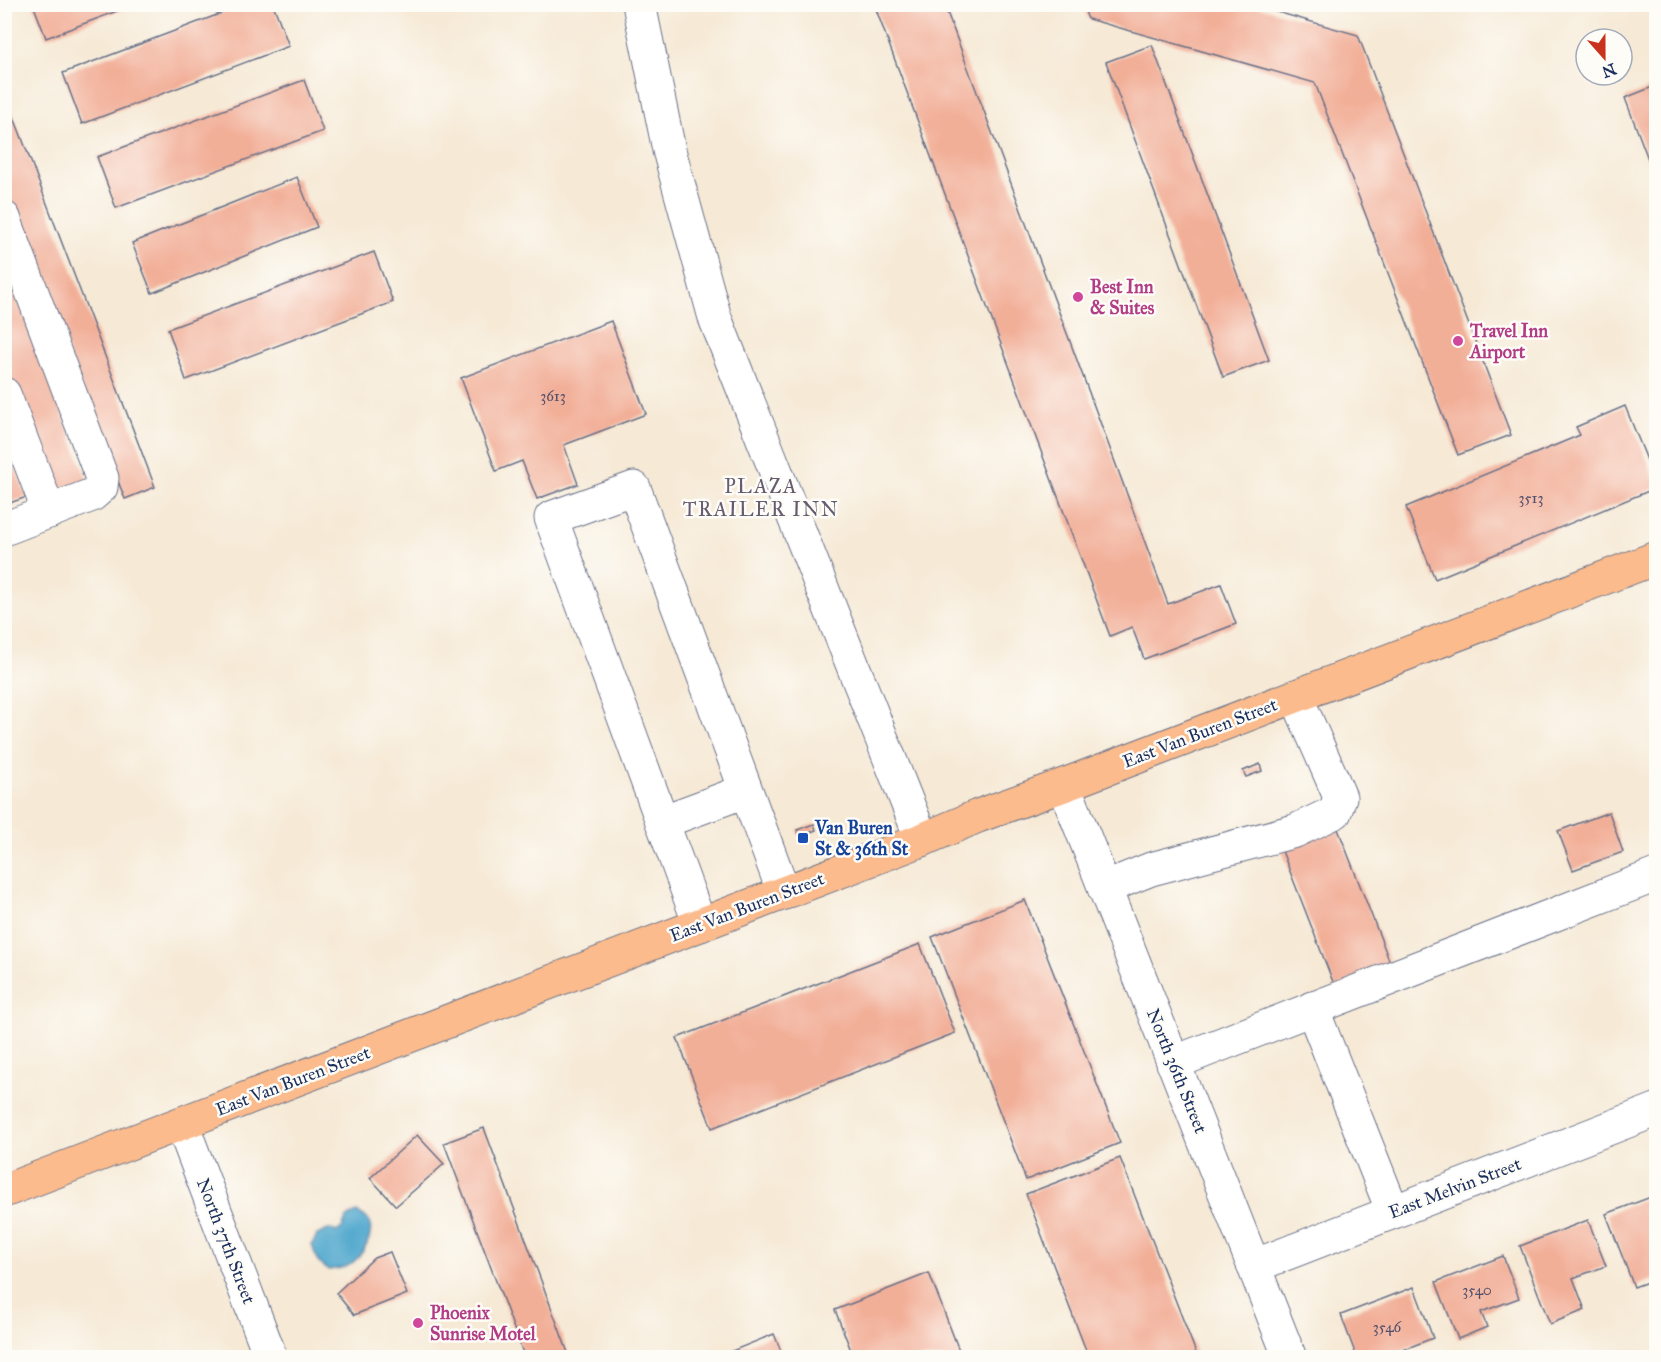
<svg xmlns="http://www.w3.org/2000/svg" width="1661" height="1362" font-family="'IM FELL Great Primer',serif">
	<rect width="100%" height="100%" fill="#fdfcf7"/>
	<filter id="ink" filterUnits="userSpaceOnUse"><feTurbulence type="fractalNoise" baseFrequency=".0167" numOctaves="2"/><feDisplacementMap in="SourceGraphic" scale="12" xChannelSelector="R" yChannelSelector="G"/><feConvolveMatrix kernelMatrix="1 2 1 2 8 2 1 2 1" color-interpolation-filters="sRGB"/></filter>
	<filter id="wash" filterUnits="userSpaceOnUse"><feTurbulence type="fractalNoise" baseFrequency=".008" numOctaves="4" result="noise"/><feDisplacementMap in="SourceGraphic" scale="24" xChannelSelector="R" yChannelSelector="G"/><feGaussianBlur stdDeviation="1.35" result="paint"/><feColorMatrix in="noise" values="0 0 0 0 0 0 0 0 0 0 0 0 0 0 0 0 0 1.4 0 .05"/><feComposite in="paint" operator="in"/></filter>
	<g filter="url(#wash)">
		<rect width="100%" height="100%" fill="#f6e9d5"/>
		<path fill="#52a9ce" stroke="#366c96" stroke-width="1.5" d="M 356,1212 C 383,1221 367,1252 351,1264 C 344,1269 336,1269 328,1270 L 318,1262 L 312,1245 L 317,1235 L 330,1229 L 336,1232 L 342,1228 L 346,1219 Z"/>
		<g id="blocks">
			<g fill="#f2af98">
				<polygon points="33,4 133,4 133,5 46,38"/>
				<polygon points="246,4 273,4 289,46 82,124 63,73"/>
				<polygon points="874,4 944,4 1168,604 1221,584 1236,624 1144,659 1132,627 1110,636"/>
				<polygon points="1082,4 1249,4 1358,35 1511,435 1458,455 1315,83 1088,19"/>
				<polygon points="1152,45 1269,360 1223,377 1106,62"/>
				<polygon points="304,80 323,131 116,208 97,157"/>
				<polygon points="1655,86 1656,90 1656,180 1625,98"/>
				<polygon points="4,91 155,487 125,499 4,185"/>
				<polygon points="297,177 317,227 152,293 132,243"/>
				<polygon points="374,252 393,302 186,380 168,329"/>
				<polygon points="4,260 89,484 55,497 4,365"/>
				<polygon points="611,321 646,414 564,445 578,484 537,499 522,461 496,471 461,378"/>
				<polygon points="1625,406 1656,482 1656,488 1435,579 1406,507 1580,435 1576,427"/>
				<polygon points="4,438 27,497 4,505"/>
				<polygon points="1260,764 1262,771 1246,777 1243,771"/>
				<polygon points="1609,812 1623,852 1573,870 1558,831"/>
				<polygon points="814,824 816,830 800,836 797,830"/>
				<polygon points="1338,829 1391,965 1335,987 1282,851"/>
				<polygon points="1025,900 1120,1143 1026,1180 932,937"/>
				<polygon points="920,944 955,1033 712,1128 677,1038"/>
				<polygon points="484,1128 570,1358 525,1358 444,1143"/>
				<polygon points="417,1135 444,1164 396,1206 370,1178"/>
				<polygon points="1120,1158 1198,1358 1089,1358 1026,1194"/>
				<polygon points="1656,1195 1656,1279 1634,1287 1606,1214"/>
				<polygon points="1588,1220 1606,1266 1573,1278 1585,1310 1550,1324 1520,1246"/>
				<polygon points="390,1252 407,1294 354,1315 336,1293 374,1258"/>
				<polygon points="1503,1256 1519,1298 1481,1312 1487,1327 1458,1339 1436,1282"/>
				<polygon points="929,1273 962,1358 854,1358 835,1310"/>
				<polygon points="1414,1287 1433,1338 1382,1358 1357,1358 1341,1315"/>
				<polygon points="774,1334 784,1358 717,1358 717,1357"/>
			</g>
		</g>
	</g>
	<g filter="url(#ink)">
		<use href="#blocks" fill-opacity="0" stroke="#687088" stroke-width="1.5"/>
		<g fill="none" stroke-linecap="round" stroke-linejoin="round">
			<defs>
				<g id="minor">
					<polyline points="639,4 669,150 715,318 922,840"/>
					<polyline points="4,218 102,478 101,487 92,495 4,529"/>
					<polyline points="4,394 49,512"/>
					<polyline points="1064,785 1290,1358"/>
					<polyline points="662,822 745,791"/>
					<polyline points="1104,888 1151,869 1295,831 1335,812 1340,797 1296,696"/>
					<polyline points="700,925 551,518 634,488 784,893"/>
					<polyline points="1312,1008 1393,1212"/>
					<polyline points="1173,1063 1656,875"/>
					<polyline points="182,1124 271,1358"/>
					<polyline points="1254,1266 1656,1110"/>
				</g>
				<polyline id="major" points="4,1191 922,840 978,816 1064,785 1656,558"/>
			</defs>
			<use href="#minor" stroke="#687088" stroke-width="35"/>
			<use href="#major" stroke="#687088" stroke-width="35"/>
			<use href="#minor" stroke="#fff" stroke-width="33"/>
			<use href="#major" stroke="#fbbb8c" stroke-width="33"/>
		</g>
	</g>
	<g fill="#d1479c" stroke="#fdfcf7" stroke-width="2">
		<circle cx="1078" cy="297" r="6"/>
		<circle cx="1458" cy="341" r="6"/>
		<circle cx="418" cy="1323" r="6"/>
	</g>
	<rect fill="#1a4fb4" stroke="#fdfcf7" stroke-width="2" x="797" y="832" width="12" height="12" rx="3"/>
	<g text-anchor="middle" dominant-baseline="central" stroke-width="5" stroke-linejoin="round" paint-order="stroke">
		<g font-size="15" fill="#514f6c">
			<text x="553" y="396">3613</text>
			<text x="1531" y="498">3513</text>
			<text x="1477" y="1290">3540</text>
			<text x="1387" y="1327">3546</text>
		</g>
		<g font-size="18" font-weight="bold" fill="#b23c85" stroke="#fdfcf7" text-anchor="start">
			<text x="1090" y="287">Best Inn<tspan x="1090" dy="21">&amp; Suites</tspan></text>
			<text x="1470" y="331">Travel Inn<tspan x="1470" dy="21">Airport</tspan></text>
			<text x="430" y="1313">Phoenix<tspan x="430" dy="21">Sunrise Motel</tspan></text>
		</g>
		<g font-size="18" fill="#1b2f5e" stroke="#fdfcf7">
			<text transform="translate(1200 733) rotate(-21)">East Van Buren Street</text>
			<text transform="translate(747 907) rotate(-21)">East Van Buren Street</text>
			<text transform="translate(1177 1071) rotate(68)">North 36th Street</text>
			<text transform="translate(293 1081) rotate(-21)">East Van Buren Street</text>
			<text transform="translate(1455 1188) rotate(-21)">East Melvin Street</text>
			<text transform="translate(226 1241) rotate(69)">North 37th Street</text>
		</g>
		<g font-size="18" font-weight="bold" fill="#164399" stroke="#fdfcf7" text-anchor="start">
			<text x="815" y="828">Van Buren<tspan x="815" dy="21">St &amp; 36th St</tspan></text>
		</g>
		<g font-size="20" letter-spacing="1.5" fill="#665c72" stroke="#fdfcf7">
			<text x="761" y="486">PLAZA<tspan x="761" dy="23">TRAILER INN</tspan></text>
		</g>
	</g>
	<rect width="1661" height="1362" fill="none" stroke="#fdfcf7" stroke-width="24"/>
	<g transform="translate(1604 57) rotate(159)"><circle r="28" fill="#fdfcf7" stroke="#a3aaba" stroke-width="1.5"/>
	<path d="M0-4.5L10 22L0 15L-10 22Z" fill="#c8321e"/>
	<text y="-9" font-size="16" font-weight="bold" text-anchor="middle" fill="#1b2f5e">N</text>
	</g>
</svg>
